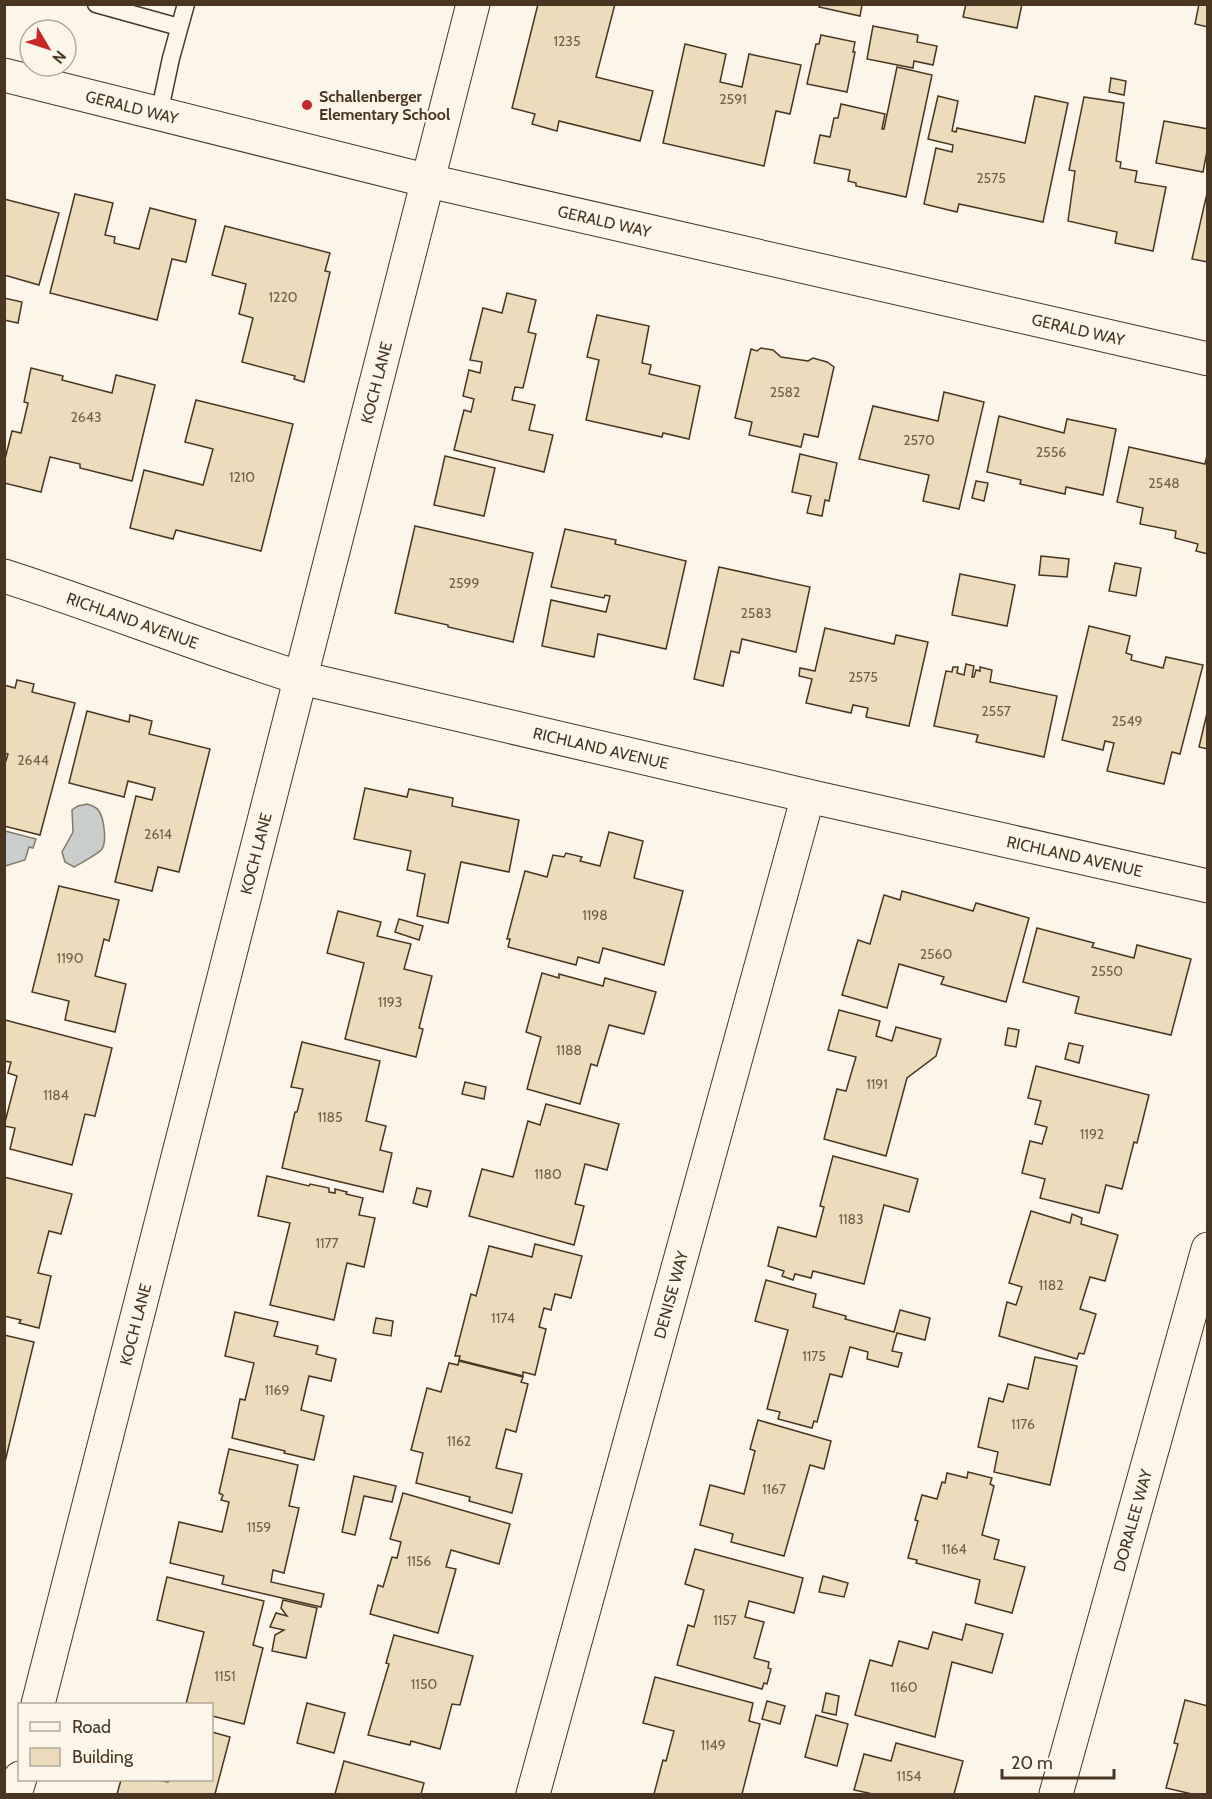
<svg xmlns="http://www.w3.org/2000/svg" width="1212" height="1799" font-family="Cabin,sans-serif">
	<rect width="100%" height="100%" fill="#fbf6e9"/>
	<g fill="#c9cecd" stroke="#887966" stroke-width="1.5">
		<path d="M 87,804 C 91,805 96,806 99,811 C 104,819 107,841 102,849 C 101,852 78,865 74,867 L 65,862 L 62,852 L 73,832 L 72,810 L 78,806 Z"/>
		<polygon points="5,831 36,839 33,848 29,847 25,860 5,866"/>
	</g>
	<g fill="#ecdcbc" stroke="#4a3520" stroke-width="1.5">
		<polygon points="538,4 615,4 596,77 653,91 640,141 559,121 557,131 532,124 535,114 512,108"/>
		<polygon points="820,4 864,4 862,5 860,16 819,7"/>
		<polygon points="966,4 1022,4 1017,28 963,17"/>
		<polygon points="1199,4 1208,4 1208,27 1195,24"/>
		<polygon points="873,26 918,35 917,42 937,46 933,65 914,61 913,68 867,59"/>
		<polygon points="821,35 855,42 853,52 855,52 847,92 807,84 816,44 819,44"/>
		<polygon points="685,44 726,54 720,82 742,87 749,54 801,65 790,114 776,111 764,166 663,143"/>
		<polygon points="897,67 932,75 906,197 856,186 856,183 848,181 850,170 814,163 820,135 830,137 834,118 838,118 841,104 885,114 882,129 884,129"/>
		<polygon points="1111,78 1126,81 1124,95 1109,92"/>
		<polygon points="938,96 958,101 952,131 956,132 957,128 1025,143 1035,96 1068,103 1043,222 959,204 957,212 924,204 936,148 952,152 953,145 928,139"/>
		<polygon points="1084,97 1124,103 1116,161 1121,162 1120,168 1137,171 1135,182 1166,187 1153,251 1115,243 1117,232 1068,221 1075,171 1069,170"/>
		<polygon points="1164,121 1208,129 1208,146 1203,172 1156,163"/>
		<polygon points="1208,189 1208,262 1192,259"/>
		<polygon points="75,194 113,203 105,235 115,237 114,243 139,249 150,208 196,220 186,262 172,259 157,320 50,293"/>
		<polygon points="4,199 59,213 39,285 4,275"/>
		<polygon points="225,226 330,253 325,271 330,272 304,382 294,379 295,376 242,362 253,318 239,314 246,284 212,275"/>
		<polygon points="507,293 536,300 528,332 536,334 523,388 515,387 512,400 535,405 529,430 553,435 544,472 454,450 464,410 471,412 474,399 463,396 469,370 480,373 482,362 470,360 483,308 502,313"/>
		<polygon points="4,298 22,302 18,323 4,320"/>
		<polygon points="597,315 649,326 642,363 651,365 649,374 700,386 689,439 663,433 662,437 586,420 599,360 587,357"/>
		<polygon points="761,348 773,350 781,357 808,361 813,358 827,362 834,367 818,437 804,434 801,447 749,435 752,422 735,418 751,349 757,351"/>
		<polygon points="31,368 63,376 62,380 112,393 116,375 155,385 132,481 80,468 80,464 50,457 41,492 4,483 4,463 12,431 21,433 28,403 24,402"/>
		<polygon points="944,392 984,402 959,509 923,501 929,475 859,459 873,406 938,421"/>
		<polygon points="196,400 293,424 261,551 176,530 173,539 130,528 144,470 203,485 213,449 185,442"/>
		<polygon points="999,416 1064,433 1067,419 1116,429 1103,495 1066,487 1065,494 1020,484 1021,480 987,472"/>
		<polygon points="1129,447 1205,464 1208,451 1208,554 1196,551 1198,544 1175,538 1176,531 1140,524 1143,508 1117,502"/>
		<polygon points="800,454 837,463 829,501 825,500 822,516 807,513 811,496 792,492"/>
		<polygon points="445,456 495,468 484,516 434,505"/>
		<polygon points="976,481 988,483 984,501 972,498"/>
		<polygon points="415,526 533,553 513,642 448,627 448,625 395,613"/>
		<polygon points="565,529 616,540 615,544 686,561 666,649 598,634 594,657 542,646 551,600 606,612 610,596 605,595 604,598 551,587"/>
		<polygon points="1041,556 1069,559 1067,577 1039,575"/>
		<polygon points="1115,563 1141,568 1136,596 1109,591"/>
		<polygon points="719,567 810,587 796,652 742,639 739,653 731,651 723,686 694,679"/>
		<polygon points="960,574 1015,585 1007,626 952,615"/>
		<polygon points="1089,626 1130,636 1126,653 1132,655 1131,660 1163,668 1166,657 1203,665 1180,754 1172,752 1164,784 1107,771 1114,743 1105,741 1103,750 1062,740"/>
		<polygon points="825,628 894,644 896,635 928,642 909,726 866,717 868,708 853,705 851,713 806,703 812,679 799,676 800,668 815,671"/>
		<polygon points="966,664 974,666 972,677 974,677 976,670 980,671 980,667 992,670 990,682 1057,696 1044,757 976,742 978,735 934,726 946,671 952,672 953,667 958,667 957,673 964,675"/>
		<polygon points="17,680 34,684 32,692 75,703 40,835 4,826 4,767 8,754 4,753 4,685 15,688"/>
		<polygon points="1208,709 1208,749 1199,747"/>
		<polygon points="87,711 129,722 130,715 152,721 149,734 210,749 179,872 158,867 152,891 115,882 136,796 152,800 155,788 128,781 124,797 69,783"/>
		<polygon points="365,788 407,797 409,789 453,798 452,806 519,820 509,872 461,862 448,923 417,916 425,874 407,870 411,851 354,839"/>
		<polygon points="609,832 643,841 634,878 683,891 664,965 603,948 599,963 578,957 576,965 508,947 510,939 507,939 525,871 547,877 553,855 564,857 566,853 582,857 580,861 600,866"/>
		<polygon points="59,886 119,900 109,941 104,939 95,976 126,984 115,1032 65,1020 69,1001 32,992"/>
		<polygon points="902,891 973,911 976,903 1029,918 1006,1002 941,984 944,977 899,964 887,1008 842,995 858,940 870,944 884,895 900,900"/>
		<polygon points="338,911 381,922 377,936 411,944 404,969 432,976 419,1028 423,1029 416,1057 345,1039 364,963 327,953"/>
		<polygon points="399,919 423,926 419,940 395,932"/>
		<polygon points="1037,928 1094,943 1092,947 1134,958 1137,945 1191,959 1171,1035 1075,1013 1079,997 1023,982"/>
		<polygon points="542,973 559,978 559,974 603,986 605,978 656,992 644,1034 609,1025 597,1066 591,1064 580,1104 527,1089 541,1037 526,1032"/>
		<polygon points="839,1010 880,1021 876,1036 892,1041 896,1027 941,1039 936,1056 907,1078 886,1156 824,1139 837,1089 846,1091 856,1057 828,1050"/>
		<polygon points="5,1020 112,1048 95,1116 85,1114 72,1165 10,1149 15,1128 4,1126 17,1076 8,1073 11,1062 4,1061"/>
		<polygon points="1008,1028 1019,1030 1016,1047 1005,1045"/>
		<polygon points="302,1042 380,1061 366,1121 386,1126 380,1150 392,1153 383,1192 282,1168 295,1112 297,1112 303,1089 291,1087"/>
		<polygon points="1069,1043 1083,1046 1079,1063 1065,1059"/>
		<polygon points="1036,1066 1149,1095 1137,1143 1134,1142 1122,1189 1106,1185 1099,1213 1040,1198 1045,1179 1022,1173 1030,1141 1042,1144 1047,1127 1035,1124 1041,1101 1028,1098"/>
		<polygon points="465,1082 486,1087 484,1099 462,1094"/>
		<polygon points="546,1104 619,1124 607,1170 585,1164 575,1204 584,1206 574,1245 469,1216 482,1169 513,1177 528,1121 540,1125"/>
		<polygon points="833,1156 918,1179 909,1212 884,1205 864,1284 813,1271 811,1278 795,1274 793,1280 782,1276 784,1271 768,1266 778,1227 816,1237 824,1207 820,1206"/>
		<polygon points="267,1176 309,1186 310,1184 329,1188 329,1192 335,1193 335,1189 347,1192 346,1194 363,1198 359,1215 375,1218 364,1267 347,1263 334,1320 270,1305 290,1223 258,1216"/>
		<polygon points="4,1177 72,1194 61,1234 49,1231 38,1273 51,1276 39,1328 19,1323 21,1320 4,1316"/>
		<polygon points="417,1188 431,1191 427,1207 413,1203"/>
		<polygon points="1031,1211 1070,1223 1072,1214 1082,1218 1081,1224 1118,1235 1105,1281 1090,1277 1080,1309 1096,1314 1084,1354 1079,1353 1077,1359 999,1336 1007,1302 1016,1305 1022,1287 1009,1283"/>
		<polygon points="535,1244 582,1256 571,1298 555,1294 551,1310 544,1308 539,1327 546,1329 535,1375 523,1372 523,1376 459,1360 460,1356 455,1356 471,1294 476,1296 489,1246 532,1257"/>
		<polygon points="766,1280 816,1294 813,1307 846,1316 845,1319 894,1332 900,1310 930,1318 925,1340 897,1333 892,1351 902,1353 898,1367 867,1359 868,1352 850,1347 842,1377 830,1374 817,1422 814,1421 812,1428 778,1419 780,1412 767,1409 788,1330 755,1321"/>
		<polygon points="235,1312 278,1322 274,1336 318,1346 316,1354 336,1359 331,1381 309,1376 301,1410 324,1416 314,1460 284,1453 285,1451 232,1438 240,1399 245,1400 254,1363 225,1356"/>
		<polygon points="376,1318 393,1321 391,1336 373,1333"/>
		<polygon points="4,1335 34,1342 4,1466"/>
		<polygon points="1035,1357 1077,1366 1050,1485 994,1472 998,1452 978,1447 989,1398 1003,1402 1008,1384 1028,1389"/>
		<polygon points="459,1361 523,1377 521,1382 528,1384 516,1432 506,1429 496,1468 522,1474 512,1513 469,1501 470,1497 416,1483 423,1453 411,1450 427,1388 441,1392 449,1363 458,1365"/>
		<polygon points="758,1420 831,1441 824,1469 810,1465 784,1556 731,1542 733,1534 700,1525 710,1485 744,1494 755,1451 750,1449"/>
		<polygon points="229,1449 298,1465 289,1506 299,1508 284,1573 273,1570 271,1582 324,1594 321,1607 222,1584 224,1576 170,1563 179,1522 222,1532 229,1502 221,1500 223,1495 219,1493"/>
		<polygon points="968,1472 992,1478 990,1484 994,1486 982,1535 999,1540 994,1559 1025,1567 1012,1613 975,1603 980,1580 916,1563 917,1560 908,1558 918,1521 915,1520 922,1495 937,1499 942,1482 945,1483 947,1473 967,1478"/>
		<polygon points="354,1476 396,1486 392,1502 364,1496 355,1535 342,1532"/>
		<polygon points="403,1493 510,1524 499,1564 451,1550 446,1567 456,1569 438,1633 370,1614 378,1585 383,1587 392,1557 397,1558 401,1542 390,1539"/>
		<polygon points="695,1549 803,1578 794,1613 749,1601 745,1617 764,1622 754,1658 769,1662 768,1668 771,1669 767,1684 764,1683 762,1689 677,1665 688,1625 694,1627 704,1590 685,1584"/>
		<polygon points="823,1576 848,1583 844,1597 819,1592"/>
		<polygon points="167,1577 264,1601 253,1645 263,1648 244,1724 212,1716 212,1704 186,1704 204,1632 157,1620"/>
		<polygon points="283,1600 317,1608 306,1658 272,1651 275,1635 284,1630 270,1627 276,1613 287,1616 281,1608"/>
		<polygon points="966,1624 1003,1634 992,1673 952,1662 935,1737 855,1715 870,1660 892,1666 899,1641 928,1649 933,1632 962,1640"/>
		<polygon points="394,1635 473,1656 460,1705 452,1704 440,1749 411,1741 410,1745 368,1735 389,1664 386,1663"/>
		<polygon points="655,1677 753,1703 749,1721 760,1724 742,1794 654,1794 663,1760 666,1761 674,1731 643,1723"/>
		<polygon points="826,1693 839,1696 836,1715 822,1712"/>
		<polygon points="1185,1700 1208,1706 1208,1794 1192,1794 1166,1788 1178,1744 1174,1743"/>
		<polygon points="767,1701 785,1706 780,1724 762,1719"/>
		<polygon points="307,1703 345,1713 334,1753 297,1743"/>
		<polygon points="816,1715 848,1724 837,1766 805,1757"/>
		<polygon points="212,1732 230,1737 215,1794 117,1794 121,1780 157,1780 168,1782 169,1780 212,1780"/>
		<polygon points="896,1743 963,1761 954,1794 873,1794 854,1790 864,1754 891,1761"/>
		<polygon points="344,1761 424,1783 421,1794 335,1794"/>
	</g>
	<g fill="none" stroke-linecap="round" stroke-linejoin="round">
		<defs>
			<g id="lane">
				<polyline points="96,4 179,27"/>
				<polyline points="159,114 171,58 186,4"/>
			</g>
			<g id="street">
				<path id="s1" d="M 4,75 L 429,181 L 1208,359"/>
				<path id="s2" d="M 4,576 C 104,608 201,647 301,678 L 808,796 L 1208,886"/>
				<path id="s3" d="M 38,1704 L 473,4"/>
				<polyline points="15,1794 20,1778"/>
				<path id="s4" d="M 533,1794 L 808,796"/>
				<path id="s5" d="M 1056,1794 L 1208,1249"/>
			</g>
		</defs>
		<use href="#lane" stroke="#4a3520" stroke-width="19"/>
		<use href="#street" stroke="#4a3520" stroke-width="35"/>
		<use href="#lane" stroke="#fbf6e9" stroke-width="16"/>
		<use href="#street" stroke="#fbf6e9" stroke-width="33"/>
	</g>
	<circle fill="#c62828" stroke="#fbf6e9" stroke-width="2" cx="307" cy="105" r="6"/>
	<g text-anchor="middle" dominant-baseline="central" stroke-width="4.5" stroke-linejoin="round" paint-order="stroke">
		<g font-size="14" fill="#725f47">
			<text x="567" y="41">1235</text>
			<text x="733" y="99">2591</text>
			<text x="991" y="178">2575</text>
			<text x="283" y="297">1220</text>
			<text x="785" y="392">2582</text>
			<text x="86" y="417">2643</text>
			<text x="919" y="440">2570</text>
			<text x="1051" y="452">2556</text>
			<text x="242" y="477">1210</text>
			<text x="1164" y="483">2548</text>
			<text x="464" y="583">2599</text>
			<text x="756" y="613">2583</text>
			<text x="863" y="677">2575</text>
			<text x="996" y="711">2557</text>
			<text x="1127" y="721">2549</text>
			<text x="33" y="760">2644</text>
			<text x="158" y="834">2614</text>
			<text x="595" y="915">1198</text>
			<text x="936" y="954">2560</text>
			<text x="70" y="958">1190</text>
			<text x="1107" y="971">2550</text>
			<text x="390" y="1002">1193</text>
			<text x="569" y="1050">1188</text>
			<text x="877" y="1084">1191</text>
			<text x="56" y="1095">1184</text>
			<text x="330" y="1117">1185</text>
			<text x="1092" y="1134">1192</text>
			<text x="548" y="1174">1180</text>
			<text x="851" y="1219">1183</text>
			<text x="327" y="1243">1177</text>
			<text x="1051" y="1285">1182</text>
			<text x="503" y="1318">1174</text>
			<text x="814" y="1356">1175</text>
			<text x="277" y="1390">1169</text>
			<text x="1023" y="1424">1176</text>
			<text x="459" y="1441">1162</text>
			<text x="774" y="1489">1167</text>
			<text x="259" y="1527">1159</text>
			<text x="954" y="1549">1164</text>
			<text x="419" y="1561">1156</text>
			<text x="725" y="1620">1157</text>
			<text x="225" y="1676">1151</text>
			<text x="424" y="1684">1150</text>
			<text x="904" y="1687">1160</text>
			<text x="713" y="1745">1149</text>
			<text x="909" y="1776">1154</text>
		</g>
		<g font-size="16" font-weight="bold" fill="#4a3520" stroke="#fbf6e9" text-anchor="start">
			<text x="319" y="96">Schallenberger<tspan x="319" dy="18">Elementary School</tspan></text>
		</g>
		<g font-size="16" fill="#4a3520" stroke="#fbf6e9">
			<text stroke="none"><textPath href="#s1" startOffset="132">GERALD WAY</textPath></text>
			<text stroke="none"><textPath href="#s1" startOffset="618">GERALD WAY</textPath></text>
			<text stroke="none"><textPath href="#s1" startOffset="1104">GERALD WAY</textPath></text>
			<text stroke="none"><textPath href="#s3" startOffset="1364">KOCH LANE</textPath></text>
			<text stroke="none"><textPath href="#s2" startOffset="136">RICHLAND AVENUE</textPath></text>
			<text stroke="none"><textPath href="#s2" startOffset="622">RICHLAND AVENUE</textPath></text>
			<text stroke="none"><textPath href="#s3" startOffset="878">KOCH LANE</textPath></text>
			<text stroke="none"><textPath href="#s2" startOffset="1108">RICHLAND AVENUE</textPath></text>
			<text stroke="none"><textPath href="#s4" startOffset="518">DENISE WAY</textPath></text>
			<text stroke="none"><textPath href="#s3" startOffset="392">KOCH LANE</textPath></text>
			<text stroke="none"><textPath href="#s5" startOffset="284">DORALEE WAY</textPath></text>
		</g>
	</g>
	<rect width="1212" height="1799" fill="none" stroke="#4a3520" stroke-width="12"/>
	<rect x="18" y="1703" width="195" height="78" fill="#fbf6e9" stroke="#b4a999" stroke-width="1.5"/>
	<rect x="30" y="1722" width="30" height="9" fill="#fbf6e9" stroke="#b4a999" stroke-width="1.5"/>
	<text x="72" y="1733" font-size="18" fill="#4a3520">Road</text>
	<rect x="30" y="1748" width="30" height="18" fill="#ecdcbc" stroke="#b4a999" stroke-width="1.5"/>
	<text x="72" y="1763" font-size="18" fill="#4a3520">Building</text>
	<g transform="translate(48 48) rotate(129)"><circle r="28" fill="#fbf6e9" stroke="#b4a999" stroke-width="1.5"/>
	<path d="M0-4.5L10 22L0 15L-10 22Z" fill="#c62828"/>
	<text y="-9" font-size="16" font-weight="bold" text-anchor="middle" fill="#4a3520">N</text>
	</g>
	<path d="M1002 1769v9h112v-9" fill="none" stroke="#4a3520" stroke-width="3"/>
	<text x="1011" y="1769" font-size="18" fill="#4a3520" stroke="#fbf6e9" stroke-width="4.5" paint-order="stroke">20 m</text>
</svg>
